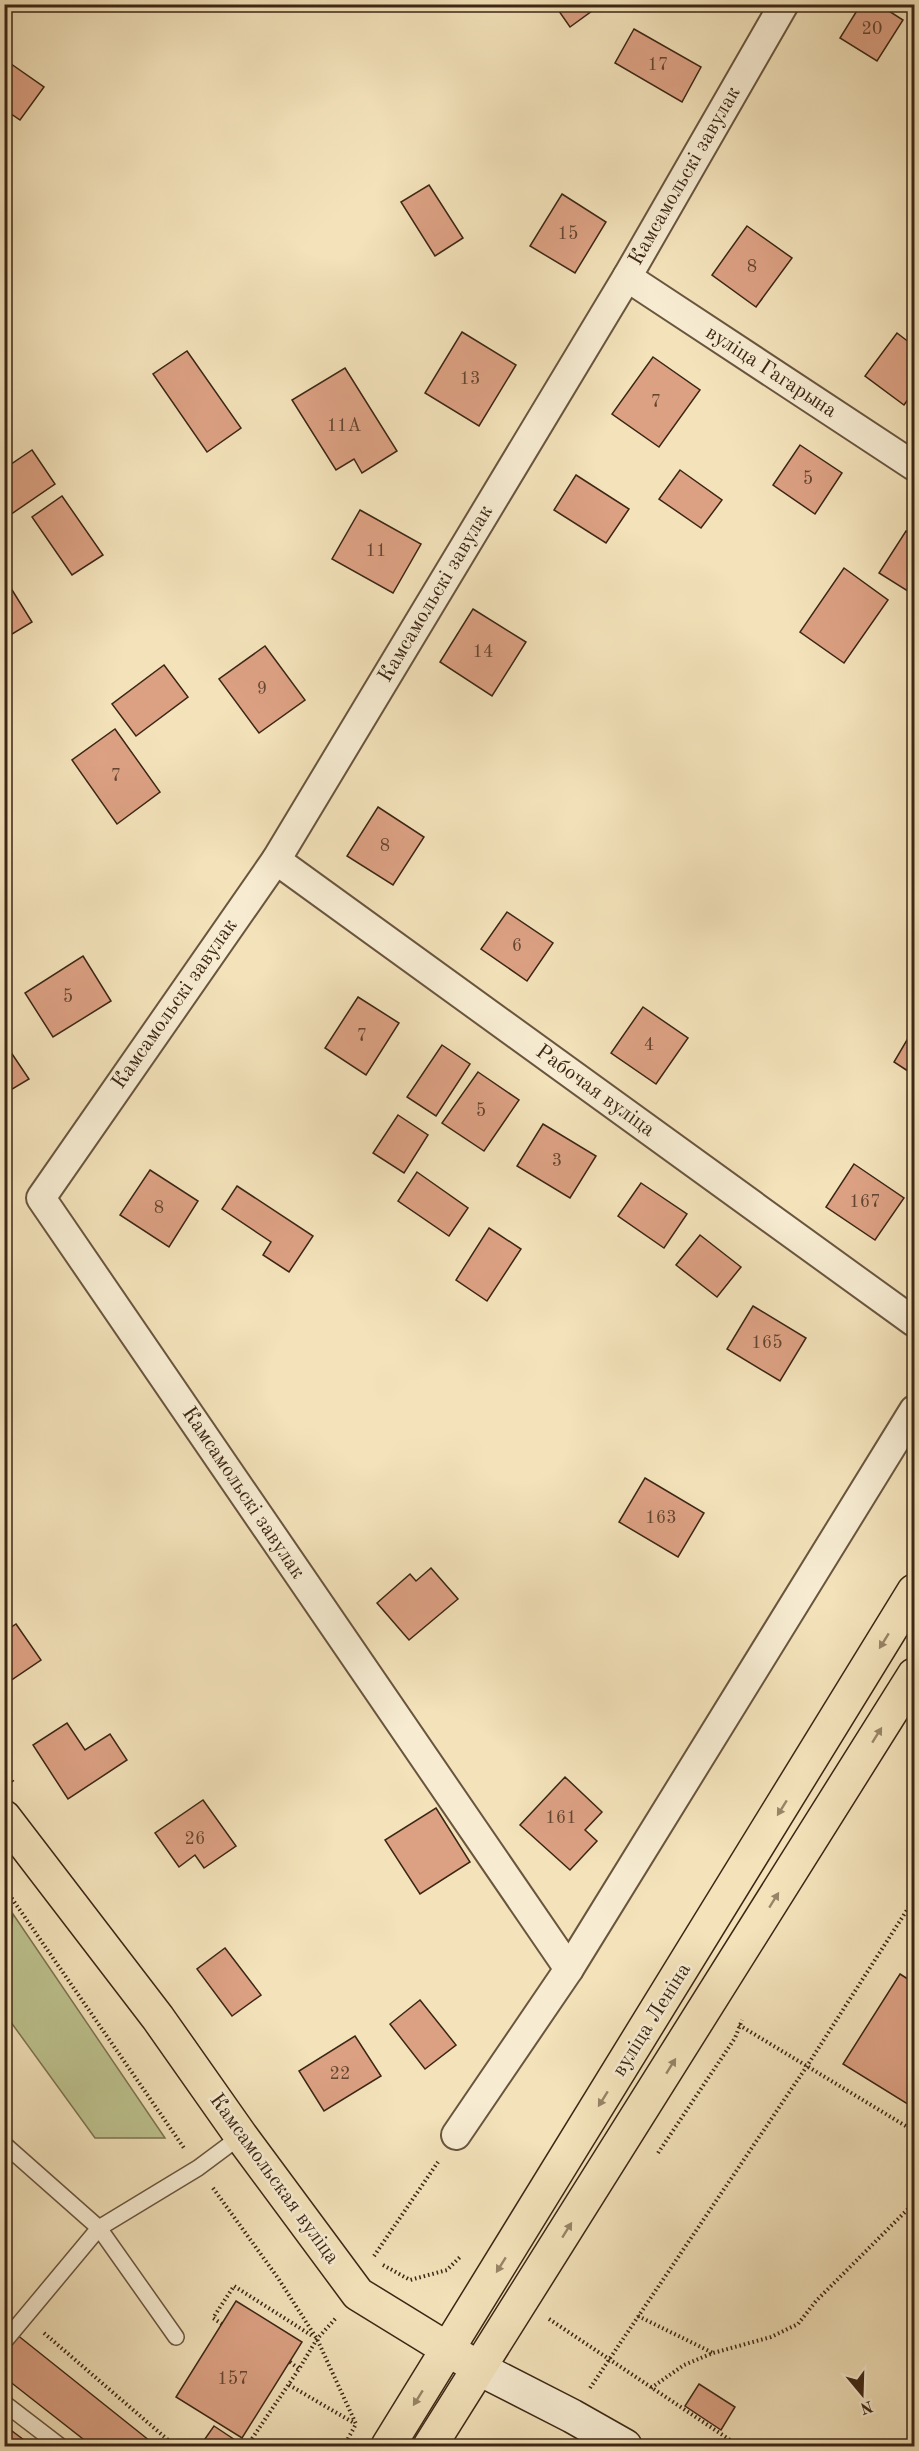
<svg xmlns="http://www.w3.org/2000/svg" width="919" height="2451" font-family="'Old Standard TT',serif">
	<rect width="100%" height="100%" fill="#f3e2ba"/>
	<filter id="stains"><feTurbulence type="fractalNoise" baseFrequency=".00333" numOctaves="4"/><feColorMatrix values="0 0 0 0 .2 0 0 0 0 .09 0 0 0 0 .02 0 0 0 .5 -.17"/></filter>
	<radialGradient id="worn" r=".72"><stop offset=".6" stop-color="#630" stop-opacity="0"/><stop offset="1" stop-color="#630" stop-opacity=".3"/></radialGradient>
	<polygon fill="#bdc38f" stroke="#7c7452" stroke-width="1.5" points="13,1914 165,2138 95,2138 5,2014 5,1980"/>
	<g fill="#dca183" stroke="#3c2614" stroke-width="1.5">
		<polygon points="554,4 593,4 596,8 570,27"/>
		<polygon points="861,4 878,4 903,20 877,61 840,38"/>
		<polygon points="634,29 701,67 682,102 615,63"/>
		<polygon points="4,59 44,87 20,120 4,109"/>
		<polygon points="429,185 463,238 435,256 401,202"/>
		<polygon points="562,194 606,222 575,273 530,246"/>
		<polygon points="747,226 792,258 756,307 712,275"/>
		<polygon points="462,332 516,365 479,426 425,393"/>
		<polygon points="897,333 914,346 914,391 904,405 865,376"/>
		<polygon points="187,351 241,428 207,452 153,374"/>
		<polygon points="653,357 700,390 659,447 612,414"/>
		<polygon points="345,368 397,451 362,473 354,459 336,470 292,400"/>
		<polygon points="800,445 842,473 815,514 773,485"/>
		<polygon points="32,450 55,484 7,517 4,513 4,469"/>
		<polygon points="680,470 722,500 701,528 659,499"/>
		<polygon points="576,475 629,509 606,543 554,510"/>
		<polygon points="62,496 103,555 72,575 32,517"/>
		<polygon points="360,510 421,544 393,593 332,559"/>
		<polygon points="906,531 914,536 914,595 879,573"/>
		<polygon points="844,568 888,600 844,663 800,632"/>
		<polygon points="4,577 32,622 4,639"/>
		<polygon points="473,609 526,642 492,696 440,662"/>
		<polygon points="265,646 305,700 259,733 219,679"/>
		<polygon points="164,665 188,697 136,736 112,704"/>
		<polygon points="115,729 160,792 117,824 72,760"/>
		<polygon points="378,807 424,837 393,885 347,856"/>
		<polygon points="507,912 553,943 527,981 481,949"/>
		<polygon points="83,956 111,1001 53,1037 25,993"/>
		<polygon points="358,997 399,1023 366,1075 325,1048"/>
		<polygon points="643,1007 688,1038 656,1084 611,1053"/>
		<polygon points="914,1028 914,1075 894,1062"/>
		<polygon points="4,1042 29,1079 4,1094"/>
		<polygon points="442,1045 470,1064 436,1116 407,1097"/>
		<polygon points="478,1072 519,1100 484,1151 442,1123"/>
		<polygon points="398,1115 428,1135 404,1173 373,1153"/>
		<polygon points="543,1124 596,1156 570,1198 517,1166"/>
		<polygon points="854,1164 904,1198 875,1240 826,1207"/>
		<polygon points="150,1170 198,1201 169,1247 120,1215"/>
		<polygon points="417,1172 468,1208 449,1236 398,1201"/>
		<polygon points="641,1183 687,1214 664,1248 618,1216"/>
		<polygon points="237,1186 313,1236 289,1272 263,1255 271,1242 222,1209"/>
		<polygon points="489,1228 521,1249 487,1301 456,1280"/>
		<polygon points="700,1235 741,1267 717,1297 676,1265"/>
		<polygon points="753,1306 806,1338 780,1381 727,1349"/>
		<polygon points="645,1478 704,1513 678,1557 619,1522"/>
		<polygon points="431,1568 458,1599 409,1640 377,1603 410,1574 416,1581"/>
		<polygon points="16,1624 41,1660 4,1685 4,1632"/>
		<polygon points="67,1723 85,1750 110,1734 127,1760 68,1799 33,1745"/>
		<polygon points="565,1777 602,1812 585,1830 597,1841 570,1870 520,1825"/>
		<polygon points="203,1800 236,1846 204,1868 195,1855 179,1867 155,1833"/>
		<polygon points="436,1808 470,1862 420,1894 385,1840"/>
		<polygon points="225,1948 261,1995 232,2016 197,1969"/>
		<polygon points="900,1974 914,1983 914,2108 843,2064"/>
		<polygon points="420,2000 456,2045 425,2069 390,2024"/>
		<polygon points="355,2036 381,2076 324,2111 299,2071"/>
		<polygon points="236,2301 302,2342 242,2438 176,2397"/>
		<polygon points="16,2334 150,2441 145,2446 92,2446 4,2377 4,2348"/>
		<polygon points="699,2384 735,2407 721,2430 685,2406"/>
		<polygon points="4,2425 32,2446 4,2446"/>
		<polygon points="214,2426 238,2442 236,2446 200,2446"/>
	</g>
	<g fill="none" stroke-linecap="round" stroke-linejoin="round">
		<defs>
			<g id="lane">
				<polyline points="4,2144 99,2228 198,2168 241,2136"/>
				<polyline points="4,2342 99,2228 176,2337"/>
				<polyline points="4,2403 60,2446"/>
			</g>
			<g id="street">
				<polyline points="627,277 914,466"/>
				<polyline points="276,860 914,1322"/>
				<polyline points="569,1969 41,1198 276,860 627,277 784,4"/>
				<polyline points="456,2135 569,1969 914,1410"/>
			</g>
			<polyline id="secondary" points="478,2368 572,2416 625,2446"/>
			<g id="primary">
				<polyline points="4,1817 158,2018 241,2136 358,2294 467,2361"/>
				<polyline points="388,2446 914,1591"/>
				<polyline points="430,2446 914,1675"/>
			</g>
		</defs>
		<use href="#lane" stroke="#6a553e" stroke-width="18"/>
		<use href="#street" stroke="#6a553e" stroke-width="32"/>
		<use href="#secondary" stroke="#3c2614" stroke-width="36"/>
		<use href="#primary" stroke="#3c2614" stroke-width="36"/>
		<g stroke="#3c2614" stroke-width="4" stroke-dasharray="1.5 3" stroke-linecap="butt">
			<polyline points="4,1770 14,1784"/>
			<polyline points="4,1887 184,2148"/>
			<polyline points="739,2025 914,2131"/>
			<polyline points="658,2153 735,2038 742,2020"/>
			<polyline points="213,2188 278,2278 317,2339 356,2424 344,2446"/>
			<polyline points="374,2256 438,2162"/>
			<polyline points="383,2265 410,2280 447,2270 461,2256"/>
			<polyline points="638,2316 713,2353"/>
			<polyline points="549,2319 739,2446"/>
			<polyline points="222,2324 213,2318 234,2286 314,2337"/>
			<polyline points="44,2333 175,2446"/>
			<polyline points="290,2362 299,2369 317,2339 336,2318"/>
			<polyline points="289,2385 354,2423"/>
			<polyline points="590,2388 807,2066 914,1899"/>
			<polyline points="651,2388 684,2365 713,2353 771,2337 798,2324 816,2301 914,2203"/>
			<polyline points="247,2446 299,2369"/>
		</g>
		<use href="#lane" stroke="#f7ecd2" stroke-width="15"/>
		<use href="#street" stroke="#f7ecd2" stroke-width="28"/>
		<use href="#secondary" stroke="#f7ecd2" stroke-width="33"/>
		<use href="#primary" stroke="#f3e2ba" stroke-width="33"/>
	</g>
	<defs><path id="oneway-solid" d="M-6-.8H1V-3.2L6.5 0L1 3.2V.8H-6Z" transform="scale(1.5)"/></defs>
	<g fill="#988467">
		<use href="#oneway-solid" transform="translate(884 1641) rotate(122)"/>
		<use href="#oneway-solid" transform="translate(877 1735) rotate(-58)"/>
		<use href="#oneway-solid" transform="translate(782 1808) rotate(122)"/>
		<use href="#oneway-solid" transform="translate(774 1900) rotate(-58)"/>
		<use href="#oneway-solid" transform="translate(671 2066) rotate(-58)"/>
		<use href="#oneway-solid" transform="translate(603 2099) rotate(122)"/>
		<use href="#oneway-solid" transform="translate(567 2230) rotate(-58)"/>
		<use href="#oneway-solid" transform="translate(501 2265) rotate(122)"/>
		<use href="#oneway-solid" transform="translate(418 2398) rotate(122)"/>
	</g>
	<g text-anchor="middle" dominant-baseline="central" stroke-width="5" stroke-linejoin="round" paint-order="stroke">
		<g font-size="18" fill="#644530">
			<text x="872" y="29">20</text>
			<text x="658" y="65">17</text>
			<text x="568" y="234">15</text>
			<text x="752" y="267">8</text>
			<text x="470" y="379">13</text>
			<text x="656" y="402">7</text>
			<text x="344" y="426">11А</text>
			<text x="808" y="479">5</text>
			<text x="376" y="551">11</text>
			<text x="483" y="652">14</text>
			<text x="262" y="689">9</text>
			<text x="116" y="776">7</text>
			<text x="385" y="846">8</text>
			<text x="517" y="946">6</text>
			<text x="68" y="997">5</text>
			<text x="362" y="1036">7</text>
			<text x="649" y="1045">4</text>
			<text x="481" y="1111">5</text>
			<text x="557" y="1161">3</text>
			<text x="865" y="1202">167</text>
			<text x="159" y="1208">8</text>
			<text x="767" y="1343">165</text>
			<text x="661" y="1518">163</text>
			<text x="561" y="1818">161</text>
			<text x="195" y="1839">26</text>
			<text x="340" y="2074">22</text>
			<text x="233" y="2379">157</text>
		</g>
		<g font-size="21" fill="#3c2614" stroke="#f7ecd2">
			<text transform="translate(685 176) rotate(-60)">Камсамольскі завулак</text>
			<text transform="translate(771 372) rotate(33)">вуліца Гагарына</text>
			<text transform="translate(436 594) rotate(-59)">Камсамольскі завулак</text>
			<text transform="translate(175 1004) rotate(-55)">Камсамольскі завулак</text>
			<text transform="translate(595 1091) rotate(36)">Рабочая вуліца</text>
			<text transform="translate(243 1493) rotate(56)">Камсамольскі завулак</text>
			<text transform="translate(652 2020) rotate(-58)">вуліца Леніна</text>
			<text transform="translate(274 2179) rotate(54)">Камсамольская вуліца</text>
		</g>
	</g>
	<rect width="919" height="2451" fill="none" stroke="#f3e2ba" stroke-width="24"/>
	<rect x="6" y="6" width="907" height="2439" fill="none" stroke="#3c2614" stroke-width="3"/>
	<rect x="12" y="12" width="895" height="2427" fill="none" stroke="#3c2614" stroke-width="1.5"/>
	<g transform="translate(862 2394) rotate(161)" stroke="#f7ecd2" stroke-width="4.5" paint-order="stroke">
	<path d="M0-4.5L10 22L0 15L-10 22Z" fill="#3c2614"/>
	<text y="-9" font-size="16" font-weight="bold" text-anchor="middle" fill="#3c2614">N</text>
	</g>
	<rect width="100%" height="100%" filter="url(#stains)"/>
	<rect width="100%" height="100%" fill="url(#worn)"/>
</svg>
